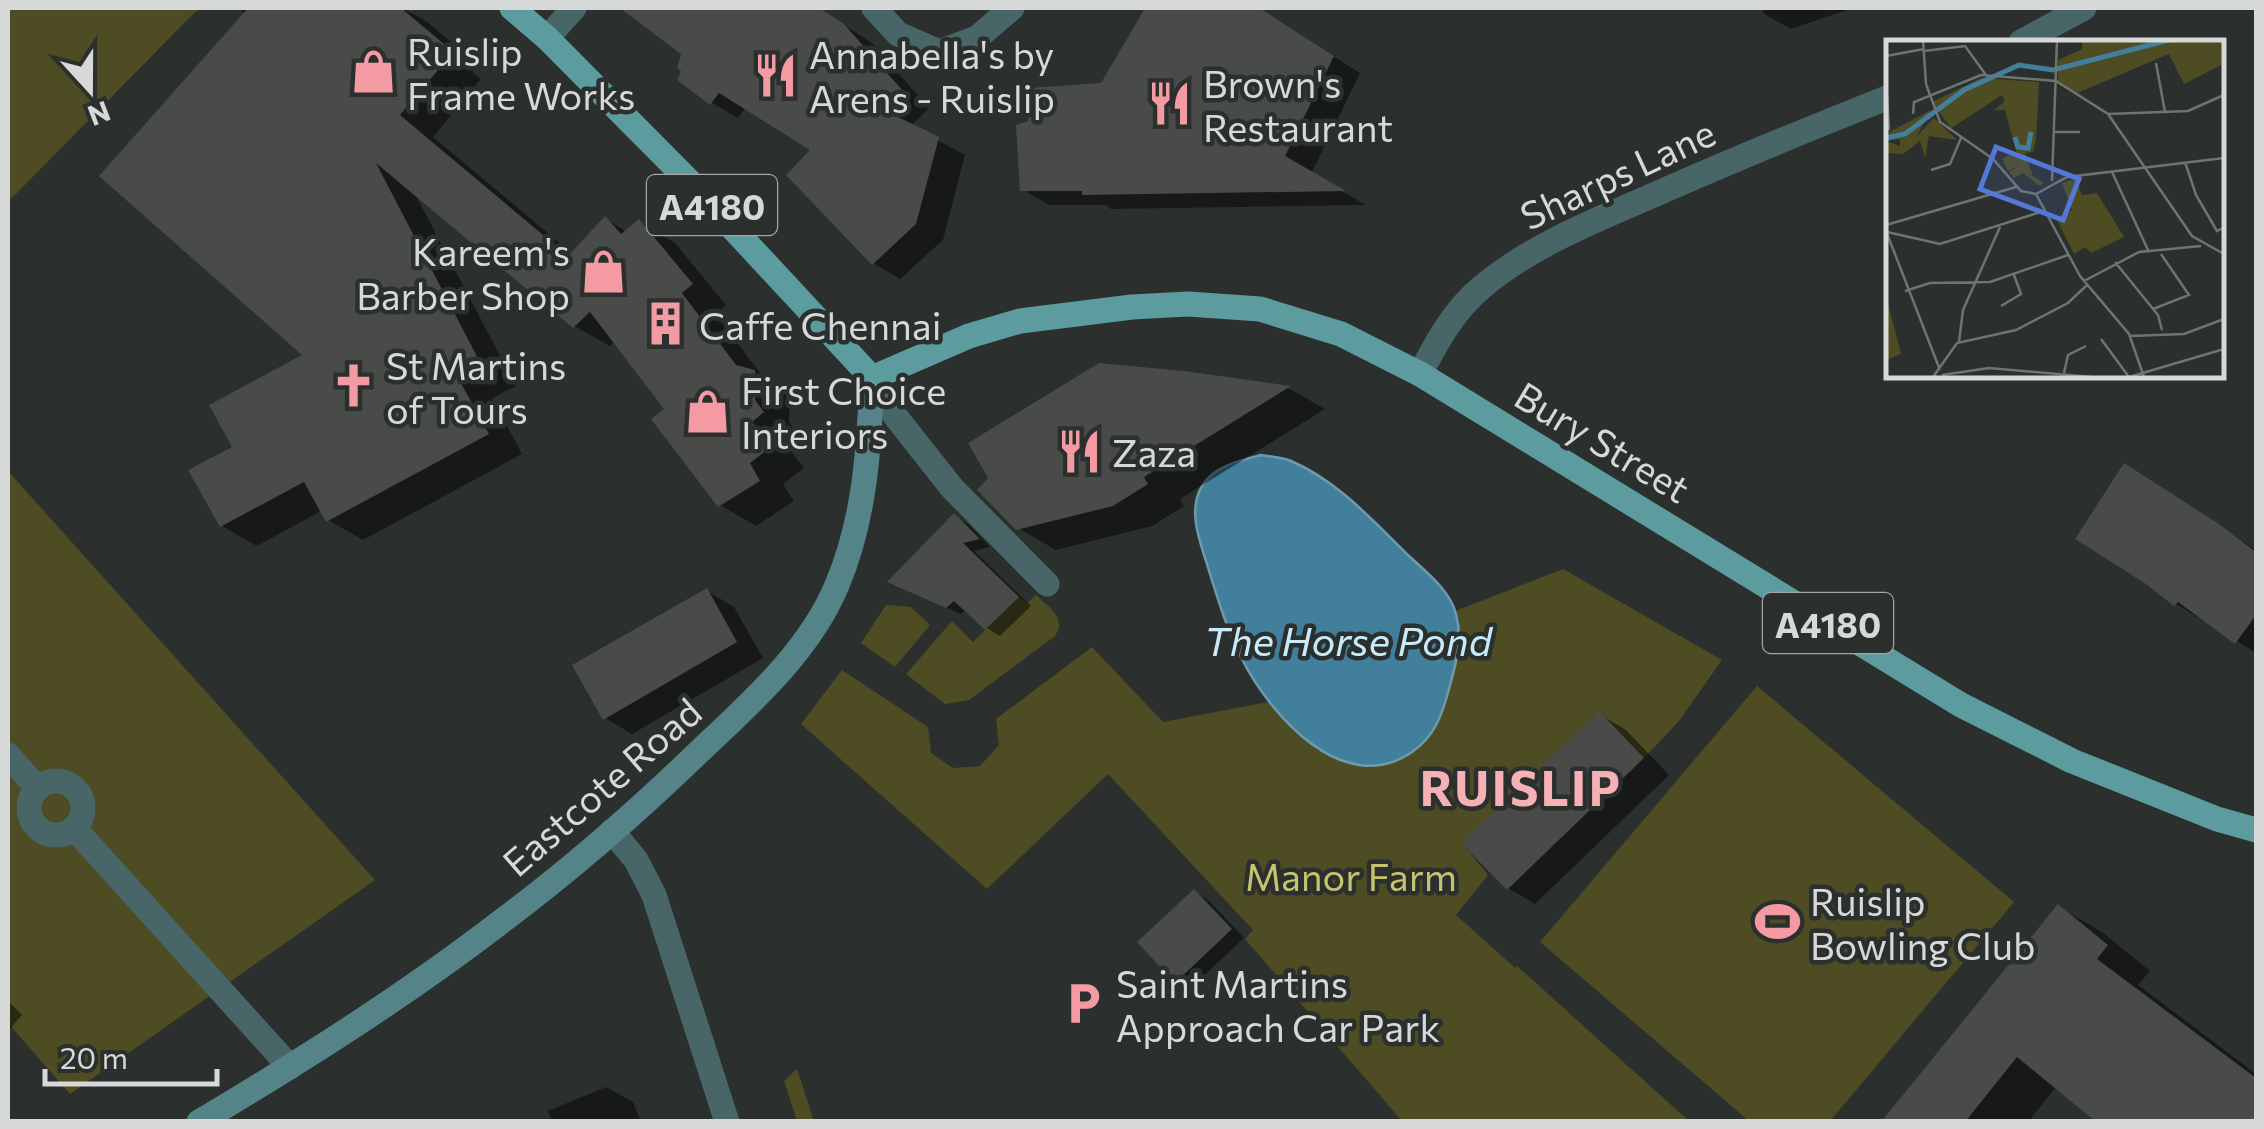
<svg xmlns="http://www.w3.org/2000/svg" width="2264" height="1129" font-family="Commissioner,sans-serif">
	<rect width="100%" height="100%" fill="#2b302e"/>
	<g fill="#4e4c23">
		<polygon points="8,8 199,8 8,202"/>
		<polygon points="8,471 375,880 70,1094 8,1023"/>
		<polygon points="1563,569 1722,660 1679,721 1644,758 1598,712 1462,843 1488,875 1456,915 1515,968 1517,966 1689,1121 1402,1121 1245,939 1253,930 1108,774 987,889 801,724 842,670 928,727 931,753 953,768 980,766 999,745 996,719 1092,647 1163,722 1268,702 1319,751 1459,636 1455,611"/>
		<path d="M 1036,595 C 1049,607 1067,618 1055,636 L 969,700 L 945,704 L 906,674 L 952,621 L 973,642 L 1019,597 L 1027,603 Z"/>
		<polygon points="886,605 911,607 930,625 895,667 861,643"/>
		<polygon points="1757,686 2014,902 1830,1121 1749,1121 1540,942"/>
		<polygon points="797,1069 814,1121 797,1121 784,1081"/>
	</g>
	<path fill="#417f9c" stroke="#6e9aae" stroke-width="2.5" d="M 1261,455 C 1271,457 1282,457 1291,461 C 1338,481 1373,521 1409,556 C 1426,572 1450,590 1456,614 C 1463,639 1456,664 1449,689 C 1442,715 1435,736 1412,752 C 1344,799 1270,715 1242,659 C 1228,632 1219,603 1210,574 C 1202,546 1186,513 1202,486 C 1214,466 1241,460 1261,455 Z"/>
	<g fill="#0007">
		<polygon points="238,8 402,8 426,21 478,65 472,72 481,79 433,137 573,254 606,219 627,232 640,222 675,243 726,305 716,314 763,377 790,393 789,422 797,433 785,443 804,468 783,484 794,501 756,526 720,505 668,410 615,341 610,346 574,326 414,192 516,386 492,398 522,454 363,540 328,520 321,511 257,546 222,526 235,448 306,355 246,14"/>
		<polygon points="671,8 818,8 872,43 929,108 911,126 965,155 943,240 900,279 873,263 813,150 746,107 738,118 712,103 680,79 684,53 656,32"/>
		<polygon points="1148,8 1228,8 1236,12 1239,8 1256,8 1360,73 1311,174 1366,205 1111,209 1106,205 1049,205 1022,189 1102,85"/>
		<polygon points="1762,8 1853,8 1791,29 1764,14"/>
		<polygon points="1184,373 1290,389 1325,409 1180,499 1184,506 1152,526 1056,550 1018,528"/>
		<polygon points="2152,482 2256,550 2256,653 2176,604 2147,582"/>
		<polygon points="954,516 968,524 990,547 974,551 1031,606 1000,636 987,628 967,609 961,614 903,588"/>
		<polygon points="707,591 734,607 763,658 632,734 605,718"/>
		<polygon points="1599,714 1626,730 1669,775 1535,904 1508,888"/>
		<polygon points="1194,892 1208,900 1244,938 1190,989 1176,981"/>
		<polygon points="2059,907 2102,932 2150,971 2138,985 2256,1074 2256,1122 2100,1122 2057,1086 2028,1122 1885,1122"/>
		<polygon points="8,1001 22,1015 8,1031"/>
		<polygon points="606,1087 633,1102 641,1122 552,1122 548,1111"/>
	</g>
	<g fill="#484b47">
		<polygon points="248,8 401,8 444,44 438,50 448,58 400,115 568,256 605,216 621,234 639,219 693,284 682,293 736,365 755,370 755,400 764,412 752,422 771,447 750,463 760,481 718,507 651,419 664,409 590,312 573,328 376,163 482,366 458,378 489,434 326,522 304,482 220,527 188,470 232,447 209,405 302,355 99,176"/>
		<polygon points="620,8 819,8 844,24 903,91 884,110 939,137 916,224 872,265 786,175 810,150 719,93 710,105 677,80 681,71 677,68 681,54"/>
		<polygon points="1145,8 1259,8 1334,56 1285,156 1346,191 1082,195 1082,191 1020,191 1016,125 1028,121 1030,88 1101,83"/>
		<polygon points="1099,363 1184,371 1291,386 1144,477 1148,484 1113,506 1016,530 977,490 988,478 968,443"/>
		<polygon points="2124,463 2219,524 2256,552 2256,615 2235,644 2178,602 2174,606 2146,584 2075,539"/>
		<polygon points="954,513 980,539 963,543 1019,597 985,630 954,601 946,608 887,582"/>
		<polygon points="707,588 737,642 603,720 572,665"/>
		<polygon points="1599,711 1644,758 1507,890 1461,843"/>
		<polygon points="1194,889 1232,929 1175,983 1137,942"/>
		<polygon points="2058,904 2108,945 2097,959 2256,1078 2256,1122 2096,1122 2017,1057 1965,1122 1881,1122"/>
	</g>
	<g fill="none" stroke-linecap="round" stroke-linejoin="round">
		<g stroke="#486667" stroke-width="25">
			<polyline points="874,8 898,34 939,52 977,38 1012,8"/>
			<polyline points="872,378 896,417 952,488 1047,584"/>
			<polyline points="8,755 38,789"/>
			<circle cx="56" cy="808" r="27"/>
			<polyline points="74,828 290,1067"/>
		</g>
		<g stroke="#486667" stroke-width="25">
			<polyline points="547,38 574,8"/>
			<polyline points="2021,42 2084,8"/>
			<path d="M 1420,374 C 1437,342 1453,311 1482,287 C 1532,245 1596,220 1656,194 C 1733,160 1811,128 1889,97"/>
			<polyline points="612,831 636,860 654,895 727,1122"/>
		</g>
		<path stroke="#548487" stroke-width="25" d="M 199,1122 C 303,1060 406,995 502,921 C 573,868 640,809 703,748 C 753,701 810,650 837,585 C 865,519 869,449 872,378"/>
		<polyline stroke="#5c9c9f" stroke-width="25" points="512,8 547,38 687,179 872,378 969,336 1020,321 1132,307 1188,304 1260,309 1341,334 1420,374 1961,705 2072,761 2217,819 2256,830"/>
	</g>
	<defs>
		<symbol id="shop-bare" viewBox="-9 -9 18 18"><path d="M-5-2.5h2.3a2.7 3.5 0 0 1 5.4 0H5L5.5 6h-11ZM-1.5-2.5h3a1.5 2.3 0 0 0-3 0Z" fill="#f49aa2" stroke="#2b302e" stroke-width="2.5" paint-order="stroke"/></symbol>
		<symbol id="restaurant-bare" viewBox="-9 -9 18 18"><path d="M-5-6h1v4h1v-4h1v4h1v-4h1v5L-1.5 .5V6h-2V.5L-5-1ZM5-6V6H3V1.5H1.5Q1.5-4 5-6Z" fill="#f49aa2" stroke="#2b302e" stroke-width="2.5" paint-order="stroke"/></symbol>
		<symbol id="building-bare" viewBox="-9 -9 18 18"><path d="M-4-6H4V6H1V3H-1V6H-4ZM-2.5-4.3h1.7v1.8h-1.7ZM.8-4.3h1.7v1.8H.8ZM-2.5-1h1.7V.8h-1.7ZM.8-1h1.7V.8H.8Z" fill="#f49aa2" stroke="#2b302e" stroke-width="2.5" paint-order="stroke"/></symbol>
		<symbol id="church-bare" viewBox="-9 -9 18 18"><path d="M-1.2-6h2.4v3.5h3.3v2.4h-3.3V6h-2.4V-.1h-3.3v-2.4h3.3Z" fill="#f49aa2" stroke="#2b302e" stroke-width="2.5" paint-order="stroke"/></symbol>
		<symbol id="stadium-bare" viewBox="-9 -9 18 18"><path d="M0-5a6.5 5 0 1 0 0 10a6.5 5 0 1 0 0-10ZM-3.5-1.8h7v3.6h-7Z" fill="#f49aa2" stroke="#2b302e" stroke-width="2.5" paint-order="stroke"/></symbol>
		<symbol id="parking-bare" viewBox="-9 -9 18 18"><path d="M-3.5-5.5H1a3.5 3.5 0 0 1 0 7H-1V5.5H-3.5ZM-1-3.4V-.6H.8a1.4 1.4 0 0 0 0-2.8Z" fill="#f49aa2" stroke="#2b302e" stroke-width="2.5" paint-order="stroke"/></symbol>
	</defs>
	<g fill-rule="evenodd">
		<use href="#shop-bare" x="342" y="40" width="63" height="63"/>
		<use href="#restaurant-bare" x="744" y="44" width="63" height="63"/>
		<use href="#restaurant-bare" x="1138" y="72" width="63" height="63"/>
		<use href="#shop-bare" x="572" y="240" width="63" height="63"/>
		<use href="#building-bare" x="634" y="292" width="63" height="63"/>
		<use href="#church-bare" x="322" y="354" width="63" height="63"/>
		<use href="#shop-bare" x="676" y="380" width="63" height="63"/>
		<use href="#restaurant-bare" x="1048" y="420" width="63" height="63"/>
		<use href="#stadium-bare" x="1746" y="890" width="63" height="63"/>
		<use href="#parking-bare" x="1052" y="972" width="63" height="63"/>
	</g>
	<g text-anchor="middle" dominant-baseline="central" stroke-width="9" stroke-linejoin="round" paint-order="stroke">
		<g fill="#2b302e" stroke="#a3a6a5" stroke-width="2.5">
			<rect x="647" y="175" width="130" height="60" rx="8"/>
			<rect x="1763" y="593" width="130" height="60" rx="8"/>
		</g>
		<g font-size="35" font-weight="bold" fill="#d6d9d8">
			<text x="712" y="205">A4180</text>
			<text x="1828" y="623">A4180</text>
		</g>
		<g font-size="38" fill="#d6d9d8" stroke="#2b302e" text-anchor="start">
			<text x="407" y="50">Ruislip<tspan x="407" dy="44">Frame Works</tspan></text>
			<text x="809" y="53">Annabella's by<tspan x="809" dy="44">Arens - Ruislip</tspan></text>
			<text x="1203" y="82">Brown's<tspan x="1203" dy="44">Restaurant</tspan></text>
			<text x="570" y="250" text-anchor="end">Kareem's<tspan x="570" dy="44">Barber Shop</tspan></text>
			<text x="699" y="324">Caffe Chennai</text>
			<text x="386" y="364">St Martins<tspan x="386" dy="44">of Tours</tspan></text>
			<text x="741" y="389">First Choice<tspan x="741" dy="44">Interiors</tspan></text>
			<text x="1112" y="451">Zaza</text>
			<text x="1810" y="900">Ruislip<tspan x="1810" dy="44">Bowling Club</tspan></text>
			<text x="1116" y="982">Saint Martins<tspan x="1116" dy="44">Approach Car Park</tspan></text>
		</g>
		<g font-size="38" fill="#d6d9d8" stroke="#2b302e">
			<text transform="translate(1617 173) rotate(-25)">Sharps Lane</text>
			<text transform="translate(1603 441) rotate(31)">Bury Street</text>
			<text transform="translate(601 786) rotate(-41)">Eastcote Road</text>
		</g>
		<g font-size="38" fill="#c6c36e" stroke="#2b302e">
			<text x="1351" y="875">Manor Farm</text>
		</g>
		<g font-size="40" font-style="italic" fill="#c8eafb" stroke="#2b302e">
			<text x="1348" y="639">The Horse Pond</text>
		</g>
		<g font-size="48" font-weight="bold" letter-spacing="2.5" fill="#f6b1b6" stroke="#2b302e">
			<text x="1521" y="786">RUISLIP</text>
		</g>
	</g>
	<g transform="translate(1886 40)">
		<rect width="338" height="338" fill="#2b302e"/>
		<path d="M 196,0 L 337,0 L 337,24 L 298,44 L 283,14 L 191,53 L 172,41 L 172,20 L 196,9 ZM 95,38 L 153,42 L 150,99 L 147,112 L 139,113 L 147,136 L 158,143 L 153,146 L 137,133 L 128,138 L 123,132 L 135,124 L 122,131 L 116,119 L 127,113 L 132,118 L 119,70 L 108,70 L 119,61 L 116,55 L 65,88 L 46,62 ZM 45,70 L 30,97 L 48,78 L 71,100 L 43,96 L 39,118 L 34,101 L 17,114 L 0,113 L 3,102 L 14,106 L 14,99 L 0,101 L 5,91 ZM 190,139 L 196,155 L 211,153 L 238,197 L 205,213 L 199,207 L 188,214 L 170,178 L 186,170 L 176,143 ZM 0,255 L 15,314 L 0,320 Z" fill="#4e4c23"/>
		<path fill="none" stroke="#417f9c" stroke-width="5" d="M 129,97 L 132,107 L 142,108 L 145,92M 0,98 L 19,94 L 78,50 L 133,25 L 167,30 L 283,0"/>
		<path fill="none" stroke="#6f7472" stroke-width="2.5" d="M 37,0 L 40,44 L 54,82 L 107,119 L 135,151 L 150,154M 38,11 L 79,6 L 100,35M 0,16 L 38,9M 270,23 L 279,72M 0,39 L 3,90M 27,74 L 28,62 L 95,35 L 170,41 L 222,74 L 306,196 L 338,214M 222,74 L 302,71 L 338,55M 168,92 L 194,92 L 188,92M 299,122 L 310,155 L 331,191 L 337,188M 45,130 L 64,124 L 75,98M 226,132 L 262,210M 166,141 L 171,0M 150,154 L 194,236 L 243,294 L 258,337M 150,154 L 181,137 L 338,118M 0,185 L 130,147M 0,191 L 54,330M 1,192 L 54,204 L 158,171M 229,222 L 272,275 L 276,290M 198,241 L 253,212 L 315,206M 19,251 L 44,243 L 104,242 L 182,215M 115,266 L 135,254 L 128,235M 267,269 L 303,255 L 275,214M 244,296 L 298,294 L 338,279M 215,299 L 243,337M 73,302 L 77,270 L 114,187M 178,333 L 182,315 L 200,306M 56,335 L 103,328 L 206,337M 47,337 L 71,303 L 130,290 L 182,263 L 201,245M 243,337 L 338,309"/>
		<path fill="#5478d8" fill-opacity="0.15" stroke="#5478d8" stroke-width="5" d="M 110,107 L 193,139 L 177,180 L 94,149 Z"/>
		<rect width="338" height="338" fill="none" stroke="#d6d9d8" stroke-width="5"/>
	</g>
	<rect width="2264" height="1129" fill="none" stroke="#d6d9d8" stroke-width="20"/>
	<g transform="translate(90 90) rotate(159)" stroke="#2b302e" stroke-width="8" paint-order="stroke">
	<path d="M0-8L18 38L0 25L-18 38Z" fill="#d6d9d8"/>
	<text y="-15" font-size="28" font-weight="bold" text-anchor="middle" fill="#d6d9d8">N</text>
	</g>
	<path d="M45 1069v15h172v-15" fill="none" stroke="#d6d9d8" stroke-width="5"/>
	<text x="60" y="1069" font-size="30" fill="#d6d9d8" stroke="#2b302e" stroke-width="8" paint-order="stroke">20 m</text>
</svg>
